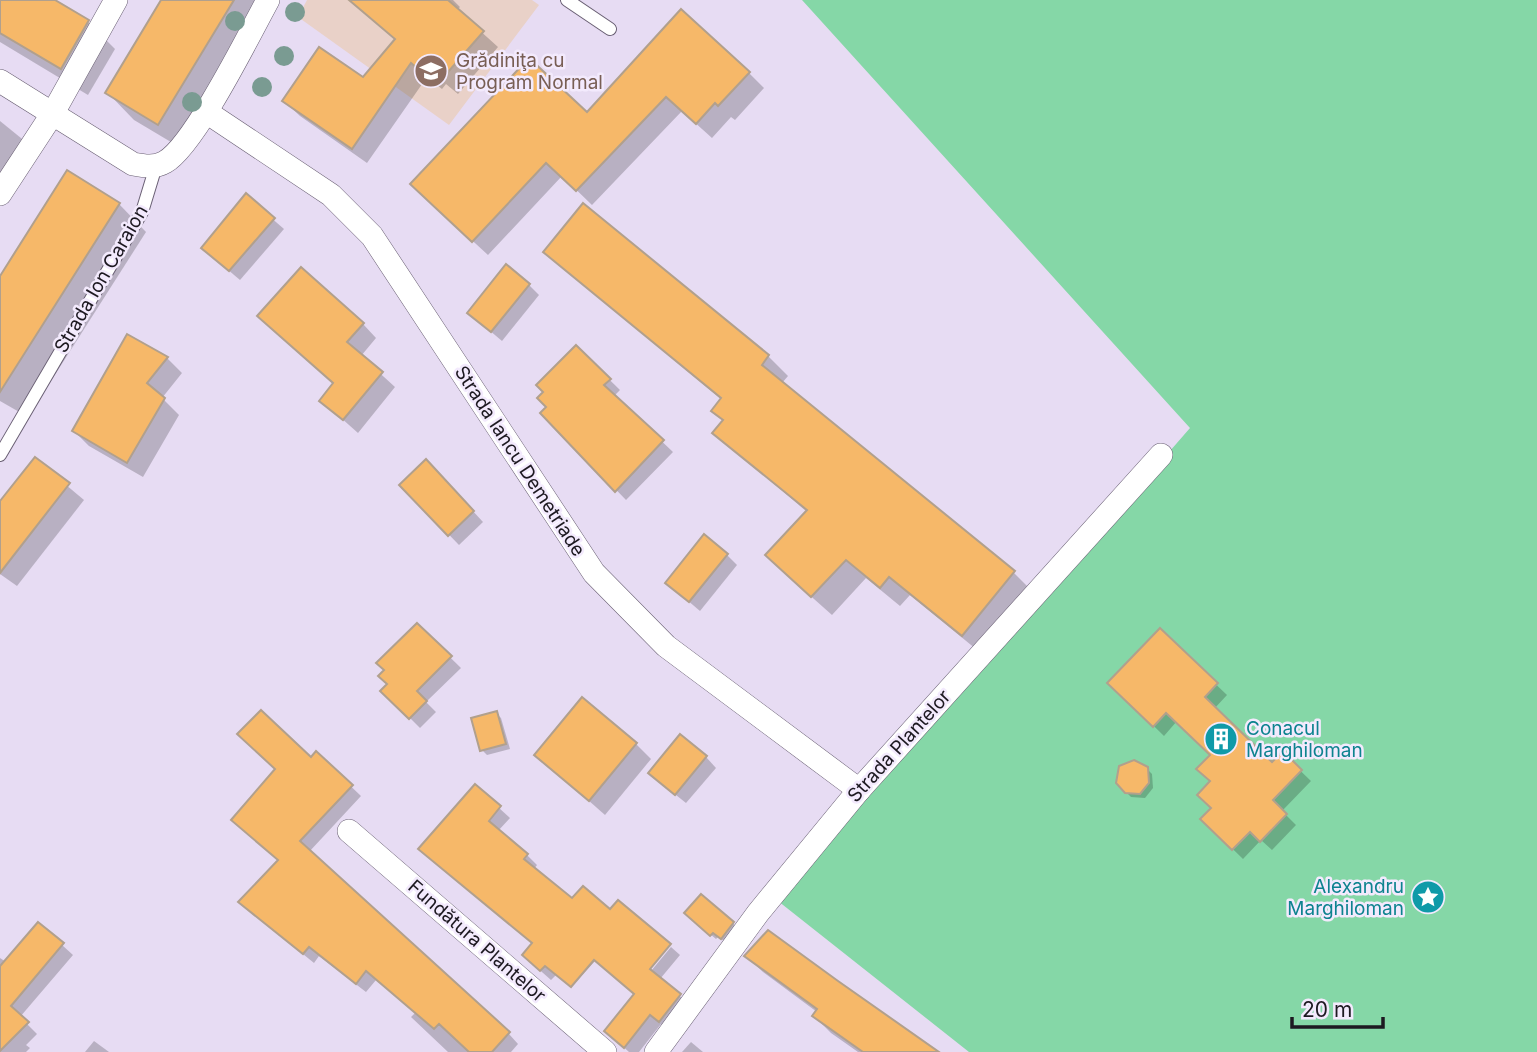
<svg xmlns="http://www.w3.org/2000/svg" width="1537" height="1052" font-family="Inter,sans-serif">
	<rect width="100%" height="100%" fill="#e7dcf3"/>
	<polygon fill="#e9d1c8" points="307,0 532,0 539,5 449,125 298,17"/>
	<polygon fill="#85d7a7" points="802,0 1537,0 1537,1052 969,1052 778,901 1190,428"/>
	<g fill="#0003">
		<polygon points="0,0 51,0 88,22 115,49 88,95 0,42"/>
		<polygon points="163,0 277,0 186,151 134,120 107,92"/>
		<polygon points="364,0 453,0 460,7 457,10 498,47 458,94 446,84 442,89 427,77 367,163 300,116 284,101 363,79 396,40 359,6"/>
		<polygon points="749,73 764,88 735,120 731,117 712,138 682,111 592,205 562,176 488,255 427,199 587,114"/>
		<polygon points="0,121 32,147 0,191"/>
		<polygon points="246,196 284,229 240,280 214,258"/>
		<polygon points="119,204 146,232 28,417 0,401 0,279"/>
		<polygon points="584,205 768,356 788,376 782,383 1014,573 1033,592 982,654 910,595 900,606 866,578 832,615 787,575 807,512 715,433 724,421 722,400 545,252"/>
		<polygon points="529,285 539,295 502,341 469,313"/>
		<polygon points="363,324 376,338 361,356 395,387 358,433 322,401 335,384 273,330"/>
		<polygon points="576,347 620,390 614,396 673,452 626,500 542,413 548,406"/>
		<polygon points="167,358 182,373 162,398 179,415 143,477 89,446 74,431"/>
		<polygon points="35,459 84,500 17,586 0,574 0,504"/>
		<polygon points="436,471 483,522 459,545 401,485"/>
		<polygon points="727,555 737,565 700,611 667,583"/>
		<polygon points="417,625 461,668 426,702 436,712 420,728 383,691 389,684"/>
		<polygon points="1160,631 1227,695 1214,709 1272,764 1283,754 1311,781 1282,811 1296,825 1272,850 1261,840 1243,859 1202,819 1213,808 1213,755 1177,721 1164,736 1110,683"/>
		<polygon points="496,713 501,718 510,749 487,755 482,750"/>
		<polygon points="636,744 651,759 605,815 537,755"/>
		<polygon points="317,754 361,796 309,852 509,1034 518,1044 511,1052 448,1052 411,1017 416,1012 376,980 366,992 319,956 314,963 250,911 279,861 311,759"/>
		<polygon points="706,757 716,768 686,803 661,783"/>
		<polygon points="1147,769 1152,774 1153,788 1145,798 1131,797 1126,792"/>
		<polygon points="475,786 510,818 498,831 527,855 537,865 534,869 646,977 671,947 680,955 660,979 690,1005 670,1031 661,1024 639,1052 629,1052 606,1031 635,994 609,946 571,987 556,975 551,980 534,965 534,944"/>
		<polygon points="691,918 733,923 737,928 727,943 718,937 716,939"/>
		<polygon points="756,943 758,945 934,1052 858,1052 831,1033 814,1016 817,1012 763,972 746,956"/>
		<polygon points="62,945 73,955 20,1017 37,1034 26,1045 30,1048 26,1052 0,1052 0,958 6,962"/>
		<polygon points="94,1041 109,1052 85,1052"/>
		<polygon points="691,1042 703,1052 682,1052"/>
	</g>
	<g fill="#f6b869" stroke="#b1a08d" stroke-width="2">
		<polygon points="0,0 55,0 89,20 61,69 0,33"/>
		<polygon points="161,0 234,0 158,125 105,93"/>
		<polygon points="349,0 448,0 484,31 441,80 430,70 425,75 411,63 352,149 282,101 319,47 363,77 395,39"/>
		<polygon points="681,9 750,72 718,106 715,103 696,124 666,97 576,191 546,163 472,242 410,184 529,58 587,112"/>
		<polygon points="67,170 120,203 0,392 0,276"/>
		<polygon points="246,193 275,218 229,271 201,248"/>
		<polygon points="583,203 769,355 762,365 1015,571 962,636 889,577 880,588 846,560 811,597 765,555 807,510 712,433 723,420 711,411 721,398 543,252"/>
		<polygon points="506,264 530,284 491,332 467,313"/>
		<polygon points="301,267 364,323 347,342 383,372 343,420 319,401 333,383 257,316"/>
		<polygon points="127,334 168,357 147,383 165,398 127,463 72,431"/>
		<polygon points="576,345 611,379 604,385 664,440 615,492 540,413 546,407 537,398 543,392 536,385"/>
		<polygon points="35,457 70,483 0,573 0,501"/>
		<polygon points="426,459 474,511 448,536 399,485"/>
		<polygon points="704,534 728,554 689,602 665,583"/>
		<polygon points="417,623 452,656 417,691 427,701 409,719 380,691 387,684 378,676 384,670 376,663"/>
		<polygon points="1160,628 1218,683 1205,697 1272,762 1283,751 1302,770 1273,800 1287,814 1260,842 1250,832 1232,850 1200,819 1211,808 1197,795 1210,781 1196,769 1210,755 1166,713 1153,727 1107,683"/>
		<polygon points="582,697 637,743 589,801 534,755"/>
		<polygon points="261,710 311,757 316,751 353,785 300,841 510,1032 492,1052 469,1052 439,1024 434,1029 366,971 356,984 309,947 303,954 238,902 278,860 231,820 275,769 237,734"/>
		<polygon points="497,711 506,744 480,751 471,718"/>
		<polygon points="680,734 707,756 675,795 648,773"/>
		<polygon points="1134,760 1148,767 1149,783 1140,794 1125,793 1116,783 1119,766"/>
		<polygon points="475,784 501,806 489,821 528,854 524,859 572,898 583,886 610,909 618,900 671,944 650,969 681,994 659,1022 650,1015 624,1048 604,1031 634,994 594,960 571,987 545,966 540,971 522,955 532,943 418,849"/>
		<polygon points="701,894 734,922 721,939 713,933 710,936 684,913"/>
		<polygon points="38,922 64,943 11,1006 29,1022 0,1051 0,966"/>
		<polygon points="768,930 838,981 939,1052 863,1052 812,1016 817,1009 744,956"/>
	</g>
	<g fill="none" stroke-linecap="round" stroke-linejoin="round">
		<defs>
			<g id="lane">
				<polyline points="567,0 610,29"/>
				<polyline points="0,455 142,212 156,166"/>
			</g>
			<g id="street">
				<path d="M 0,81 L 133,164 C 144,166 155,168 165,162 C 194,146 250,33 268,0"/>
				<polyline points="205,111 331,195 372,236 594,573 666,646 859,790"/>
				<polyline points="0,194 53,113 116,0"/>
				<polyline points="349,831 605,1052"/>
				<polyline points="656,1052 758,913 859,790 1161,455"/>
			</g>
		</defs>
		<use href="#lane" stroke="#6a6074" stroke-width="14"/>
		<use href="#street" stroke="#6a6074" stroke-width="24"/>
		<use href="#lane" stroke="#fff" stroke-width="12"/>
		<use href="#street" stroke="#fff" stroke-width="23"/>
	</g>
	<g fill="#7a9b92">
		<circle cx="295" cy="12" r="10"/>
		<circle cx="235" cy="21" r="10"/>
		<circle cx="284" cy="56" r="10"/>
		<circle cx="262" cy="87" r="10"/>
		<circle cx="192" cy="102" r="10"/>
	</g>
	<defs>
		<symbol id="school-disc" viewBox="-11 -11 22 22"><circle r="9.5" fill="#8d6e63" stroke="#f3eafd"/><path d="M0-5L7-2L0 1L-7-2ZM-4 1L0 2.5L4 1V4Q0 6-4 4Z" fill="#fff"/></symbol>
		<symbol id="building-disc" viewBox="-11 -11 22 22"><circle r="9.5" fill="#0f9aa8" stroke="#f3eafd"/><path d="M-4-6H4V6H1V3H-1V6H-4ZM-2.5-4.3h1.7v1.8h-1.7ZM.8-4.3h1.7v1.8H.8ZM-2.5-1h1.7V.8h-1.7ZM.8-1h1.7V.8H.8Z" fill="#fff"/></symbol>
		<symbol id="sight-disc" viewBox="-11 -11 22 22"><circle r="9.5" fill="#0f9aa8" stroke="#f3eafd"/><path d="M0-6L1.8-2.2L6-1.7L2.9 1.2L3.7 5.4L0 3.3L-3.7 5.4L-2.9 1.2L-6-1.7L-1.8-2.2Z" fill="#fff"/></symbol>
	</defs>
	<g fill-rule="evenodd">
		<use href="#school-disc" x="412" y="52" width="38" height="38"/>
		<use href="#building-disc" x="1202" y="720" width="38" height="38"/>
		<use href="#sight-disc" x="1409" y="878" width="38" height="38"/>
	</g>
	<g text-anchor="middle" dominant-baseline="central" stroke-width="5" stroke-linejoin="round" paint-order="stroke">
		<g font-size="19" fill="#785e54" stroke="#f3eafd" text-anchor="start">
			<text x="456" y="60">Grădiniţa cu<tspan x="456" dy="22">Program Normal</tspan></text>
		</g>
		<g font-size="19" fill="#1d1921" stroke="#f3eafd">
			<text transform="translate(101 279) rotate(-60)">Strada Ion Caraion</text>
			<text transform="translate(520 461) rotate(57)">Strada Iancu Demetriade</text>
			<text transform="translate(899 746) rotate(-48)">Strada Plantelor</text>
			<text transform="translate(477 941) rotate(41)">Fundătura Plantelor</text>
		</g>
		<g font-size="19" fill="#0d838f" stroke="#f3eafd" text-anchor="start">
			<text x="1246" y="728">Conacul<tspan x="1246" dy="22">Marghiloman</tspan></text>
			<text x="1404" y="886" text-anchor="end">Alexandru<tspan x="1404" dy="22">Marghiloman</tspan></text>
		</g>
	</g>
	<path d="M1292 1017v10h91v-10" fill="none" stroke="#1d1921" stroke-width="3.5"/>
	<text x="1302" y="1017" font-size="21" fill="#1d1921" stroke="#f3eafd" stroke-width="5" paint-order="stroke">20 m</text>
</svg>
